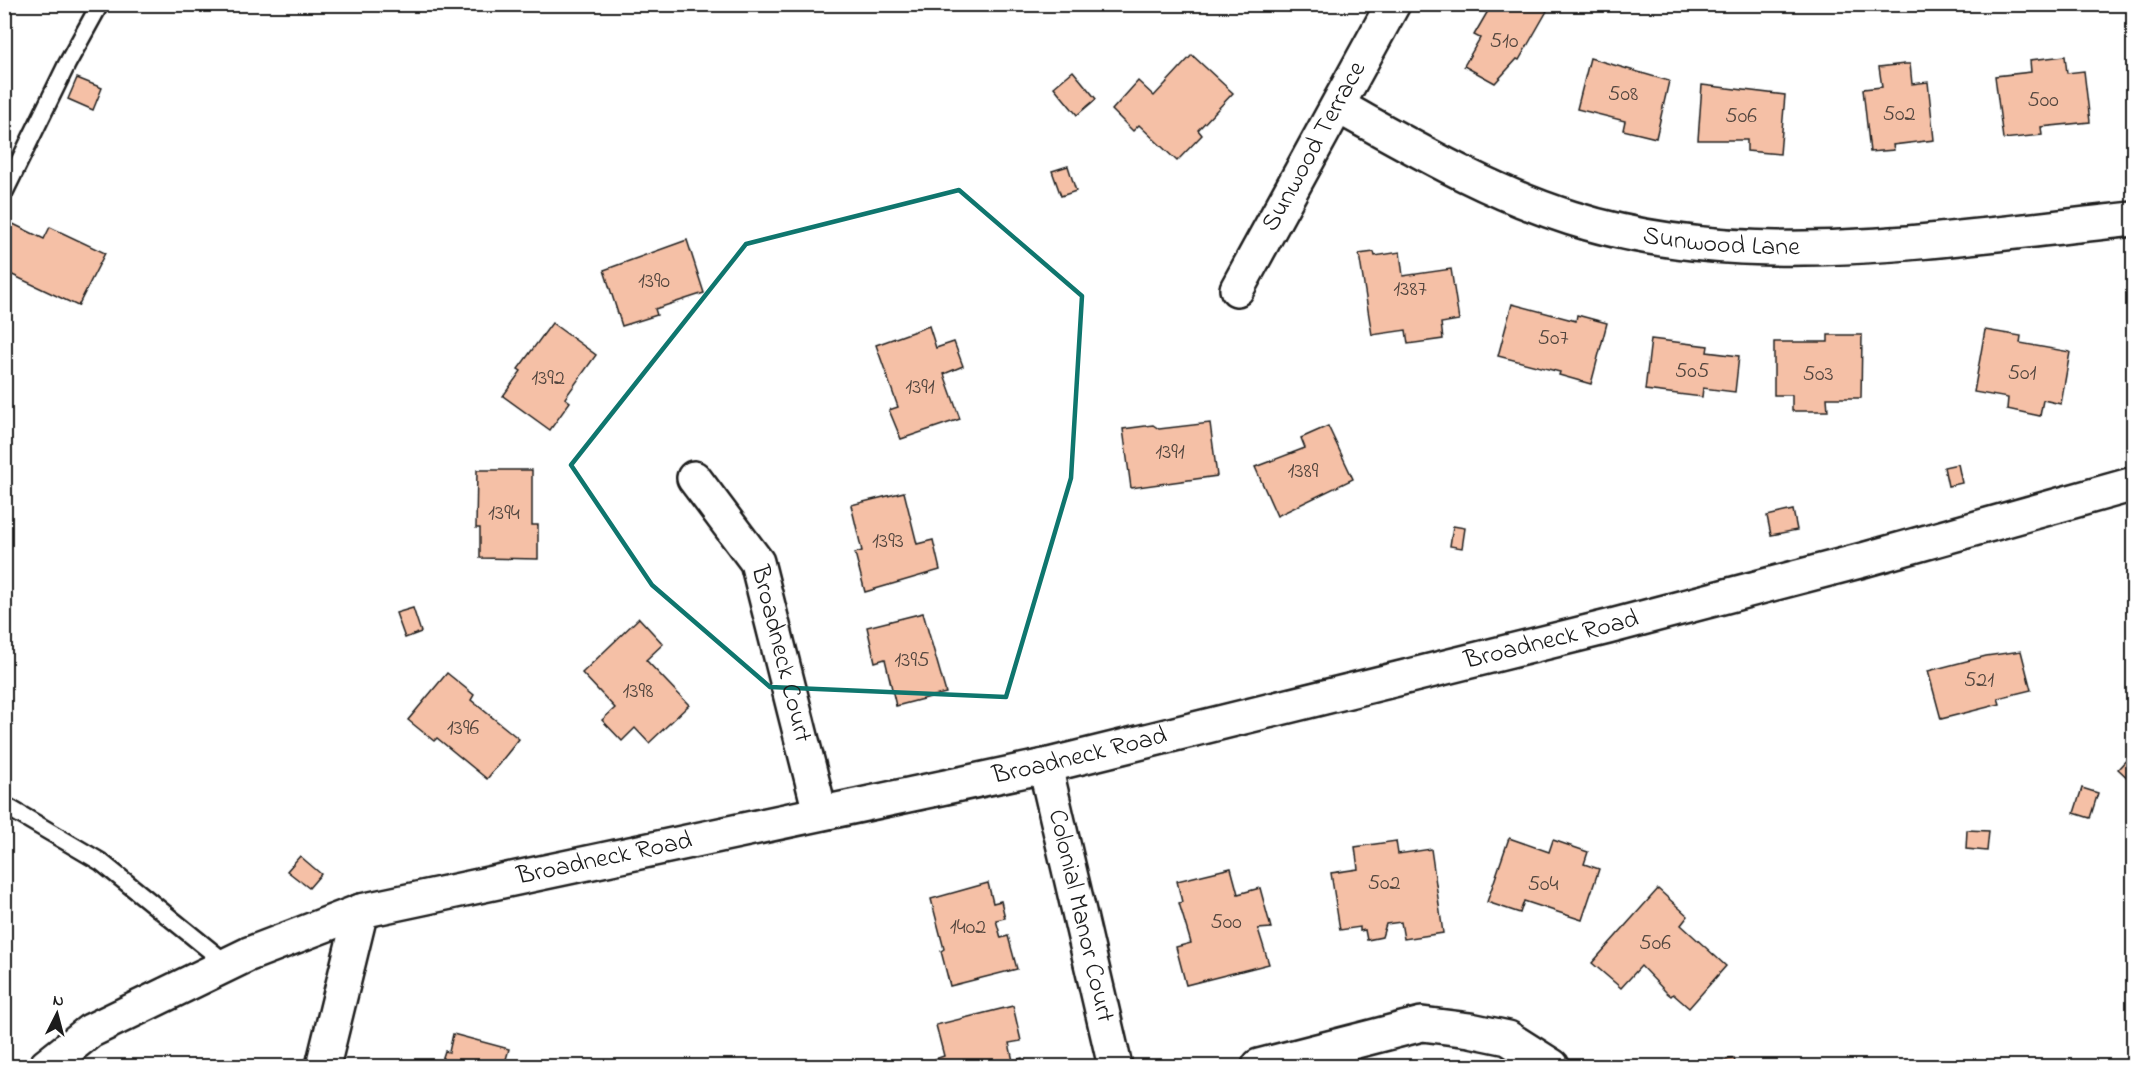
<svg xmlns="http://www.w3.org/2000/svg" width="2138" height="1071" font-family="'Indie Flower',sans-serif">
	<rect width="100%" height="100%" fill="#fff"/>
	<filter id="ink" filterUnits="userSpaceOnUse"><feTurbulence type="fractalNoise" baseFrequency=".0167" numOctaves="2"/><feDisplacementMap in="SourceGraphic" scale="12" xChannelSelector="R" yChannelSelector="G"/><feConvolveMatrix kernelMatrix="1 2 1 2 8 2 1 2 1" color-interpolation-filters="sRGB"/></filter>
	<g filter="url(#ink)">
		<g fill="#f5c0a6" stroke="#1c1c1c" stroke-width="1.5">
			<polygon points="1492,4 1536,4 1547,11 1519,60 1517,59 1495,83 1464,66 1480,38 1474,35"/>
			<polygon points="1192,55 1233,93 1198,130 1202,135 1177,161 1139,125 1133,131 1112,110 1138,81 1154,96"/>
			<polygon points="2065,56 2067,73 2084,71 2090,122 2041,127 2042,135 2003,139 1995,76 2031,72 2030,60"/>
			<polygon points="1590,58 1669,81 1656,138 1623,130 1625,121 1577,109"/>
			<polygon points="1905,64 1910,64 1912,84 1928,82 1934,140 1893,145 1894,150 1870,152 1863,89 1882,87 1879,67"/>
			<polygon points="1073,71 1096,99 1077,115 1054,87"/>
			<polygon points="77,78 102,88 93,110 68,99"/>
			<polygon points="1702,85 1785,95 1780,154 1747,151 1747,140 1698,140"/>
			<polygon points="1068,166 1076,191 1061,196 1052,171"/>
			<polygon points="9,222 44,239 50,227 105,253 78,306 4,271 4,230"/>
			<polygon points="687,240 704,293 655,309 657,315 622,326 604,270"/>
			<polygon points="1374,252 1375,256 1400,252 1403,276 1451,269 1459,320 1441,323 1443,339 1408,344 1406,330 1372,335 1359,254"/>
			<polygon points="1512,304 1576,321 1577,315 1607,323 1591,384 1559,375 1560,372 1498,356"/>
			<polygon points="552,323 596,355 565,398 570,402 550,430 503,396 521,371 518,369"/>
			<polygon points="929,326 936,348 954,342 963,366 944,374 960,419 901,439 889,410 898,407 876,345"/>
			<polygon points="1985,330 2021,336 2020,343 2070,352 2061,404 2043,400 2040,416 2007,409 2008,398 1974,392"/>
			<polygon points="1828,335 1862,335 1861,398 1827,398 1828,411 1792,411 1792,395 1774,395 1774,342 1828,342"/>
			<polygon points="1651,339 1708,346 1707,352 1739,356 1735,392 1703,388 1702,397 1645,390"/>
			<polygon points="1210,423 1217,476 1131,488 1123,429 1153,425 1159,429"/>
			<polygon points="1328,426 1353,479 1277,516 1255,467 1305,448 1301,438"/>
			<polygon points="1958,464 1962,483 1948,486 1944,467"/>
			<polygon points="477,470 532,470 532,525 538,525 538,559 480,558 480,528 476,528"/>
			<polygon points="904,492 917,544 933,540 940,570 865,592 855,553 862,551 851,505"/>
			<polygon points="1793,510 1797,530 1771,535 1767,516"/>
			<polygon points="1453,526 1465,528 1462,548 1450,546"/>
			<polygon points="413,608 421,632 405,638 396,613"/>
			<polygon points="923,613 946,693 896,706 885,659 875,662 867,627"/>
			<polygon points="639,618 663,644 646,660 689,705 649,743 635,728 622,741 602,720 615,708 582,673"/>
			<polygon points="2021,651 2031,690 1998,698 2000,704 1941,719 1928,671 1986,656"/>
			<polygon points="447,673 474,695 471,700 519,739 487,779 437,738 434,741 408,720"/>
			<polygon points="2130,756 2134,760 2133,783 2118,769"/>
			<polygon points="2082,788 2098,793 2090,818 2074,813"/>
			<polygon points="1967,830 1989,831 1987,851 1966,849"/>
			<polygon points="1509,838 1549,852 1553,840 1588,852 1584,864 1599,869 1582,920 1524,901 1520,913 1487,902"/>
			<polygon points="1396,841 1398,854 1431,849 1443,933 1404,939 1401,922 1386,924 1382,937 1367,940 1365,930 1360,931 1360,927 1340,930 1331,873 1358,869 1355,847"/>
			<polygon points="300,856 321,874 309,888 287,871"/>
			<polygon points="1231,868 1238,894 1260,888 1271,928 1258,929 1269,964 1186,985 1176,947 1191,943 1179,903 1182,902 1177,881"/>
			<polygon points="988,883 993,903 1001,901 1005,918 996,920 1001,938 1008,936 1017,969 950,986 941,951 944,949 931,899"/>
			<polygon points="1658,889 1688,916 1681,925 1726,966 1689,1008 1673,994 1671,996 1666,992 1641,966 1621,988 1592,963"/>
			<polygon points="1013,1006 1021,1041 1009,1043 1013,1061 1022,1058 1024,1066 937,1066 935,1059 944,1056 936,1025"/>
			<polygon points="453,1034 509,1049 504,1066 440,1066 445,1051 449,1052"/>
			<polygon points="1734,1058 1736,1066 1699,1066 1722,1061"/>
		</g>
		<g fill="none" stroke-linecap="round" stroke-linejoin="round">
			<defs>
				<g id="service">
					<polyline points="4,193 67,64 100,4"/>
					<polyline points="4,805 101,862 227,964"/>
				</g>
				<g id="minor">
					<path id="s1" d="M 1338,106 C 1414,148 1488,192 1571,218 C 1749,275 1951,237 2134,219"/>
					<path id="s2" d="M 1237,289 L 1393,4"/>
					<path id="s3" d="M 694,478 L 757,562 L 820,812"/>
					<path id="s4" d="M 1045,766 L 1115,1066"/>
					<path id="s5" d="M 46,1066 L 90,1031 L 249,954 L 361,911 L 1045,766 L 1608,627 L 1863,560 L 2134,484"/>
					<polyline points="323,1066 361,911"/>
					<polyline points="1259,1066 1422,1024 1470,1030 1508,1038 1552,1066"/>
				</g>
			</defs>
			<use href="#service" stroke="#1c1c1c" stroke-width="21"/>
			<use href="#minor" stroke="#1c1c1c" stroke-width="38"/>
			<use href="#service" stroke="#fff" stroke-width="16"/>
			<use href="#minor" stroke="#fff" stroke-width="33"/>
		</g>
	</g>
	<path fill="none" stroke="#0f766e" stroke-width="4.5" stroke-linejoin="round" d="M 959,190 L 1082,296 L 1071,478 L 1006,697 L 770,687 L 652,585 L 571,465 L 746,244 Z"/>
	<g text-anchor="middle" dominant-baseline="central" stroke-width="5" stroke-linejoin="round" paint-order="stroke">
		<g font-size="22" fill="#52453e">
			<text x="1504" y="42">510</text>
			<text x="1623" y="95">508</text>
			<text x="2043" y="101">500</text>
			<text x="1899" y="115">502</text>
			<text x="1741" y="117">506</text>
			<text x="654" y="282">1390</text>
			<text x="1410" y="290">1387</text>
			<text x="1553" y="339">507</text>
			<text x="1692" y="372">505</text>
			<text x="2022" y="374">501</text>
			<text x="1818" y="375">503</text>
			<text x="548" y="379">1392</text>
			<text x="920" y="388">1391</text>
			<text x="1170" y="453">1391</text>
			<text x="1303" y="472">1389</text>
			<text x="504" y="514">1394</text>
			<text x="888" y="542">1393</text>
			<text x="912" y="661">1395</text>
			<text x="1979" y="681">521</text>
			<text x="638" y="692">1398</text>
			<text x="463" y="729">1396</text>
			<text x="1384" y="884">502</text>
			<text x="1543" y="885">504</text>
			<text x="1226" y="923">500</text>
			<text x="968" y="928">1402</text>
			<text x="1655" y="944">506</text>
		</g>
		<g font-size="26" fill="#1c1c1c" stroke="#fff">
			<text stroke="none"><textPath href="#s2" startOffset="162">Sunwood Terrace</textPath></text>
			<text stroke="none"><textPath href="#s1" startOffset="412">Sunwood Lane</textPath></text>
			<text stroke="none"><textPath href="#s5" startOffset="1574">Broadneck Road</textPath></text>
			<text stroke="none"><textPath href="#s3" startOffset="200">Broadneck Court</textPath></text>
			<text stroke="none"><textPath href="#s5" startOffset="1088">Broadneck Road</textPath></text>
			<text stroke="none"><textPath href="#s5" startOffset="602">Broadneck Road</textPath></text>
			<text stroke="none"><textPath href="#s4" startOffset="154">Colonial Manor Court</textPath></text>
		</g>
	</g>
	<rect width="2138" height="1071" fill="none" stroke="#fff" stroke-width="24"/>
	<rect x="12" y="12" width="2114" height="1047" fill="none" stroke="#1c1c1c" stroke-width="2" filter="url(#ink)"/>
	<g transform="translate(57 1014) rotate(6)" stroke="#ffffff" stroke-width="4.5" paint-order="stroke">
	<path d="M0-4.5L10 22L0 15L-10 22Z" fill="#1c1c1c"/>
	<text y="-9" font-size="16" font-weight="bold" text-anchor="middle" fill="#1c1c1c">N</text>
	</g>
</svg>
